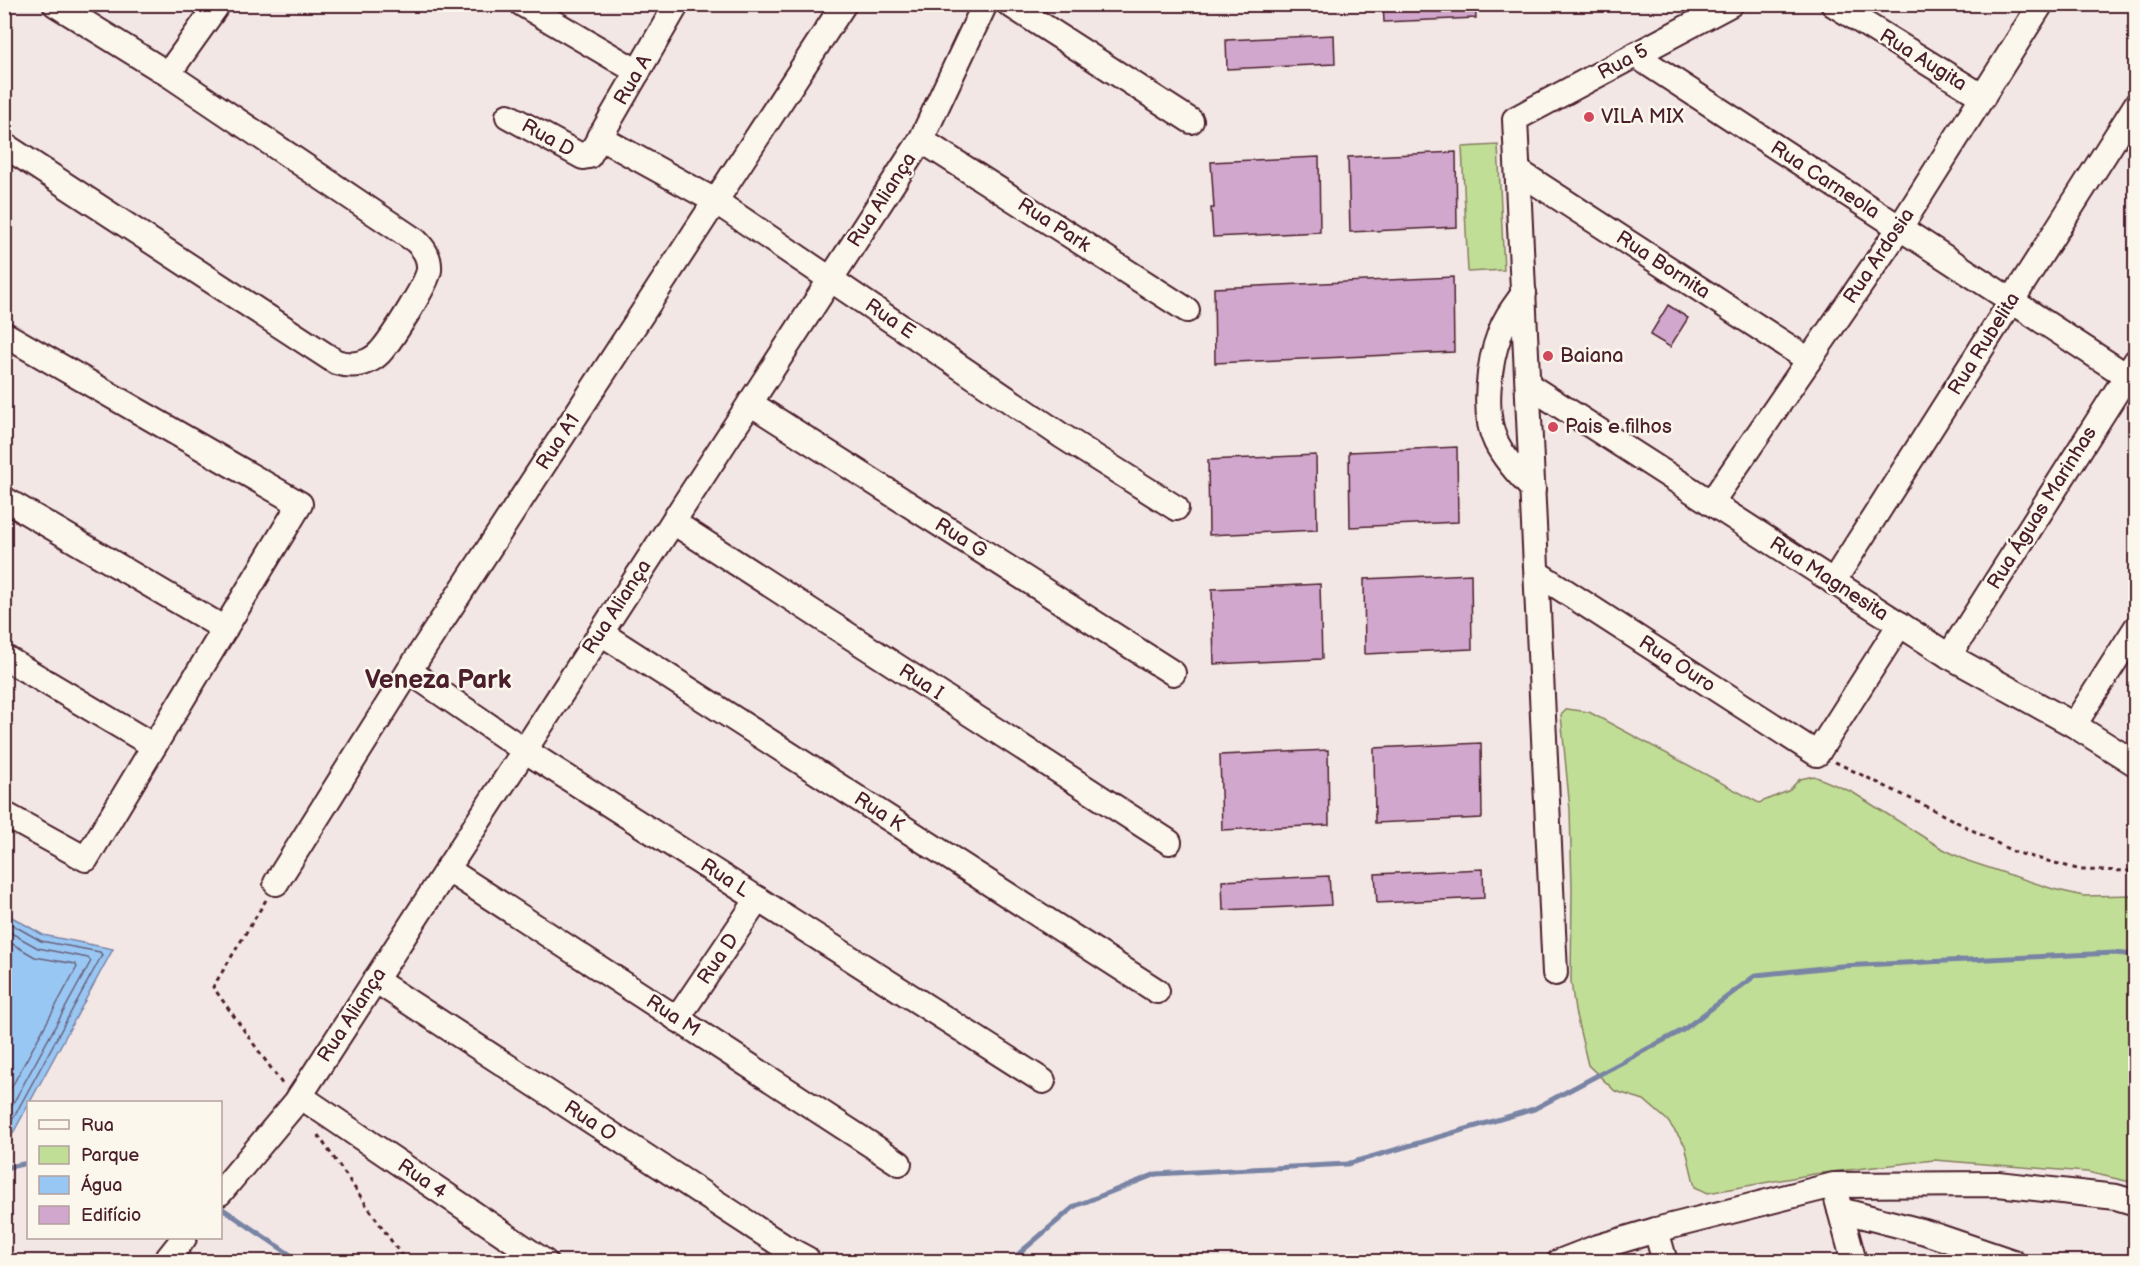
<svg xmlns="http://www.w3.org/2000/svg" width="2140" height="1266" font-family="'Balsamiq Sans',sans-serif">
	<rect width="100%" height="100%" fill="#f3e7e6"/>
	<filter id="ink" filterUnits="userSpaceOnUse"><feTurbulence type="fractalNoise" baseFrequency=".0167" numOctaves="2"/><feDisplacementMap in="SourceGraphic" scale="12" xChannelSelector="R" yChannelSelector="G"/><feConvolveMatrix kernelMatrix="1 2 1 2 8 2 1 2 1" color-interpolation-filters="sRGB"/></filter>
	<g filter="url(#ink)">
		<g fill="#c1de96" stroke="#867e60" stroke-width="1.5">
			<polygon points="1498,145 1504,270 1468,272 1462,147"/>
			<polygon points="1567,709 1589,712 1759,803 1788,791 1800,779 1814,776 1852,792 1941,848 1968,861 2053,889 2084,896 2135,895 2135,1183 2087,1172 1934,1160 1814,1174 1708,1193 1695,1187 1685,1145 1667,1120 1644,1100 1615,1091 1588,1065 1575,1011 1571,981 1572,889 1570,810 1561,715"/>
		</g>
		<polygon fill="#99c7f4" stroke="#7984a4" stroke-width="1.5" points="5,913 43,935 113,949 5,1148"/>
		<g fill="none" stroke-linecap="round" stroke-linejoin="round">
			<g stroke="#6a627b" stroke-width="1.5">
				<polyline points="4,920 41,941 100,952 102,955 4,1135"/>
				<polyline points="4,929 38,948 88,958 91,961 4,1120"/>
				<polyline points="4,939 35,957 75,964 77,967 4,1101"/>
			</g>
			<g stroke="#7984a4" stroke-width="5">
				<polyline points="4,1168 28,1163"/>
				<polyline points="220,1207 301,1262"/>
				<polyline points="1009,1262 1075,1206 1156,1174 1347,1164 1534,1109 1683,1030 1756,975 1841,966 2114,953 2136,955"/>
			</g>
		</g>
		<g fill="#d1a7cd" stroke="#4a1f2b" stroke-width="1.5">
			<polygon points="1383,4 1475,4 1476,18 1384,22"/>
			<polygon points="1334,35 1335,64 1227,69 1226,40"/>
			<polygon points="1456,152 1457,227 1350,232 1348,157"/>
			<polygon points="1319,157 1320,232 1213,237 1211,208 1214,208 1211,162"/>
			<polygon points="1453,277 1454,352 1215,363 1214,288"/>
			<polygon points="1668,305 1688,318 1670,347 1650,335"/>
			<polygon points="1457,447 1458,522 1350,527 1349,452"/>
			<polygon points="1316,455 1317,530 1209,535 1208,460"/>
			<polygon points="1471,574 1472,649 1365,654 1364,579"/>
			<polygon points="1320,584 1322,659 1214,664 1212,589"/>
			<polygon points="1481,743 1482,818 1375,823 1374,748"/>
			<polygon points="1328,750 1329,825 1222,830 1220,755"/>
			<polygon points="1483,869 1484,898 1377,903 1375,874"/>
			<polygon points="1329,876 1331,905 1223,910 1222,881"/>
		</g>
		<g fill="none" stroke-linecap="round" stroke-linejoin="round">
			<defs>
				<g id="minor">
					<polyline points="522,4 638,72"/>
					<polyline points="1009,4 1191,121"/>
					<polyline points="1833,4 1983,97"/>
					<polyline points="1635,55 2136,382"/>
					<polyline points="168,74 218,4"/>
					<polyline points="508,116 583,157 589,156 677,4"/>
					<polyline points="599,137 715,201 1062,436 1176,508"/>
					<polyline points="921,140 1187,310"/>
					<path d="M 4,145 L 336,362 C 346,365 357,366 368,361 C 372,359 379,354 382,350 C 393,337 427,284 429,270 C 430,257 424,249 416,241 L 168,74 L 55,4"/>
					<polyline points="1518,171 1809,360"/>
					<path d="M 1524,293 C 1515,306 1505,318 1500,333 C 1489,361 1482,414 1496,442 C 1505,460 1519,475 1533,489"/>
					<polyline points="4,334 300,504 86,859 4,814"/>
					<polyline points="1528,385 1949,656 2074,725 2136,764"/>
					<polyline points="750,403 1173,673"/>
					<polyline points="4,499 225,629"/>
					<polyline points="1711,503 1899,229 2041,4"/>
					<polyline points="673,522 1169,842"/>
					<polyline points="1537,573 1817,754 1900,624"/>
					<polyline points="1833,582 2136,105"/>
					<polyline points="601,633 1157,991"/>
					<polyline points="1949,656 2136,361"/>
					<polyline points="4,657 154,746"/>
					<polyline points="409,671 524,750 1043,1081"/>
					<polyline points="2074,725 2136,628"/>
					<polyline points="447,869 899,1163"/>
					<polyline points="276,883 409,671 844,4"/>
					<polyline points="1555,973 1515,119 1731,4"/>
					<polyline points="375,980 783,1246 807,1259"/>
					<polyline points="677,1019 758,899"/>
					<polyline points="300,1096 545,1262"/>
					<polyline points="220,1193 296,1102 921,140 985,4"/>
					<polyline points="1837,1199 1854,1262"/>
					<polyline points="1840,1210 1925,1232 2013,1262"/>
					<polyline points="1656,1230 1665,1262"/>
					<polyline points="165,1262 184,1238"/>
					<polyline points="1559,1262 1595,1248 1656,1230 1834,1185 1998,1184 2116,1197 2136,1203"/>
				</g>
			</defs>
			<use href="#minor" stroke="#4a1f2b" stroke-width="28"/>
			<g stroke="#4a1f2b" stroke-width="3" stroke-dasharray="4.5 4.5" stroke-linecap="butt">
				<polyline points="1835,762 1932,809 2014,852 2081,870 2136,871"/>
				<polyline points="266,900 213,987 283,1085"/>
				<polyline points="318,1135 406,1262"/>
			</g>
			<use href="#minor" stroke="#fbf7ec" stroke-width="24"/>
		</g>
	</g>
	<g fill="#d1495b" stroke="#fbf7ec" stroke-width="2">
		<circle cx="1589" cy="117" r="6"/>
		<circle cx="1548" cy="356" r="6"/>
		<circle cx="1553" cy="427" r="6"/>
	</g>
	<g text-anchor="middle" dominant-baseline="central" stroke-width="5" stroke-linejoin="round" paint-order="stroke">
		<g font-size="20" fill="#4a1f2b" stroke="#fbf7ec">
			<text transform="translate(1923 60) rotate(32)">Rua Augita</text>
			<text transform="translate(1623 62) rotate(-28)">Rua 5</text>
			<text transform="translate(633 80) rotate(-60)">Rua A</text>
			<text transform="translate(548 138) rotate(29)">Rua D</text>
			<text transform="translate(1825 180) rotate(33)">Rua Carneola</text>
			<text transform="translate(882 200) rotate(-57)">Rua Aliança</text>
			<text transform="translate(1054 225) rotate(33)">Rua Park</text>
			<text transform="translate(1879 256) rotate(-56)">Rua Ardosia</text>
			<text transform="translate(1663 265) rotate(33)">Rua Bornita</text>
			<text transform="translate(890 319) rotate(34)">Rua E</text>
			<text transform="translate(1984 344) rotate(-58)">Rua Rubelita</text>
			<text transform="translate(558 442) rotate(-57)">Rua A1</text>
			<text transform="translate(2042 508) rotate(-58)">Rua Águas Marinhas</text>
			<text transform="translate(961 538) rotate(32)">Rua G</text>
			<text transform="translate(1829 579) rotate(33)">Rua Magnesita</text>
			<text transform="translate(617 607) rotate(-57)">Rua Aliança</text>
			<text transform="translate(1677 664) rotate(33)">Rua Ouro</text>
			<text transform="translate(921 682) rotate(33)">Rua I</text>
			<text transform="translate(879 812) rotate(33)">Rua K</text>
			<text transform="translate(725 878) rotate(33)">Rua L</text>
			<text transform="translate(718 959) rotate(-56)">Rua D</text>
			<text transform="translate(352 1015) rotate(-57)">Rua Aliança</text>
			<text transform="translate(673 1016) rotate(33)">Rua M</text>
			<text transform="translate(590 1121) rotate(33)">Rua O</text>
			<text transform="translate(422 1179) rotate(34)">Rua 4</text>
		</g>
		<g font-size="20" fill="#4a1f2b" stroke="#fbf7ec" text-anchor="start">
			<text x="1601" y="117">VILA MIX</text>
			<text x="1560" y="356">Baiana</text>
			<text x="1565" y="427">Pais e filhos</text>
		</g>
		<g font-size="26" font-weight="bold" fill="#4a1f2b" stroke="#fbf7ec">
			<text x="438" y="680">Veneza Park</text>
		</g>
	</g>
	<rect width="2140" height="1266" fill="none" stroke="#fbf7ec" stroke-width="24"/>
	<rect x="12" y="12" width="2116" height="1242" fill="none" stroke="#4a1f2b" stroke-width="2" filter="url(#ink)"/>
	<rect x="27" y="1101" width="195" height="138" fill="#fbf7ec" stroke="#b4a19f" stroke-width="1.5"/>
	<rect x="39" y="1120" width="30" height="9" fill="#fbf7ec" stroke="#b4a19f" stroke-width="1.5"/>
	<text x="81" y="1131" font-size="18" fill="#4a1f2b">Rua</text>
	<rect x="39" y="1146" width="30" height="18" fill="#c1de96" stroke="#b4a19f" stroke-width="1.5"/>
	<text x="81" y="1161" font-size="18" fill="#4a1f2b">Parque</text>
	<rect x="39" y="1176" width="30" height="18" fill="#99c7f4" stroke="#b4a19f" stroke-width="1.5"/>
	<text x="81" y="1191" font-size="18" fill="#4a1f2b">Água</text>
	<rect x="39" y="1206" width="30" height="18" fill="#d1a7cd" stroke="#b4a19f" stroke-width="1.5"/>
	<text x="81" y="1221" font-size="18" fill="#4a1f2b">Edifício</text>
</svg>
